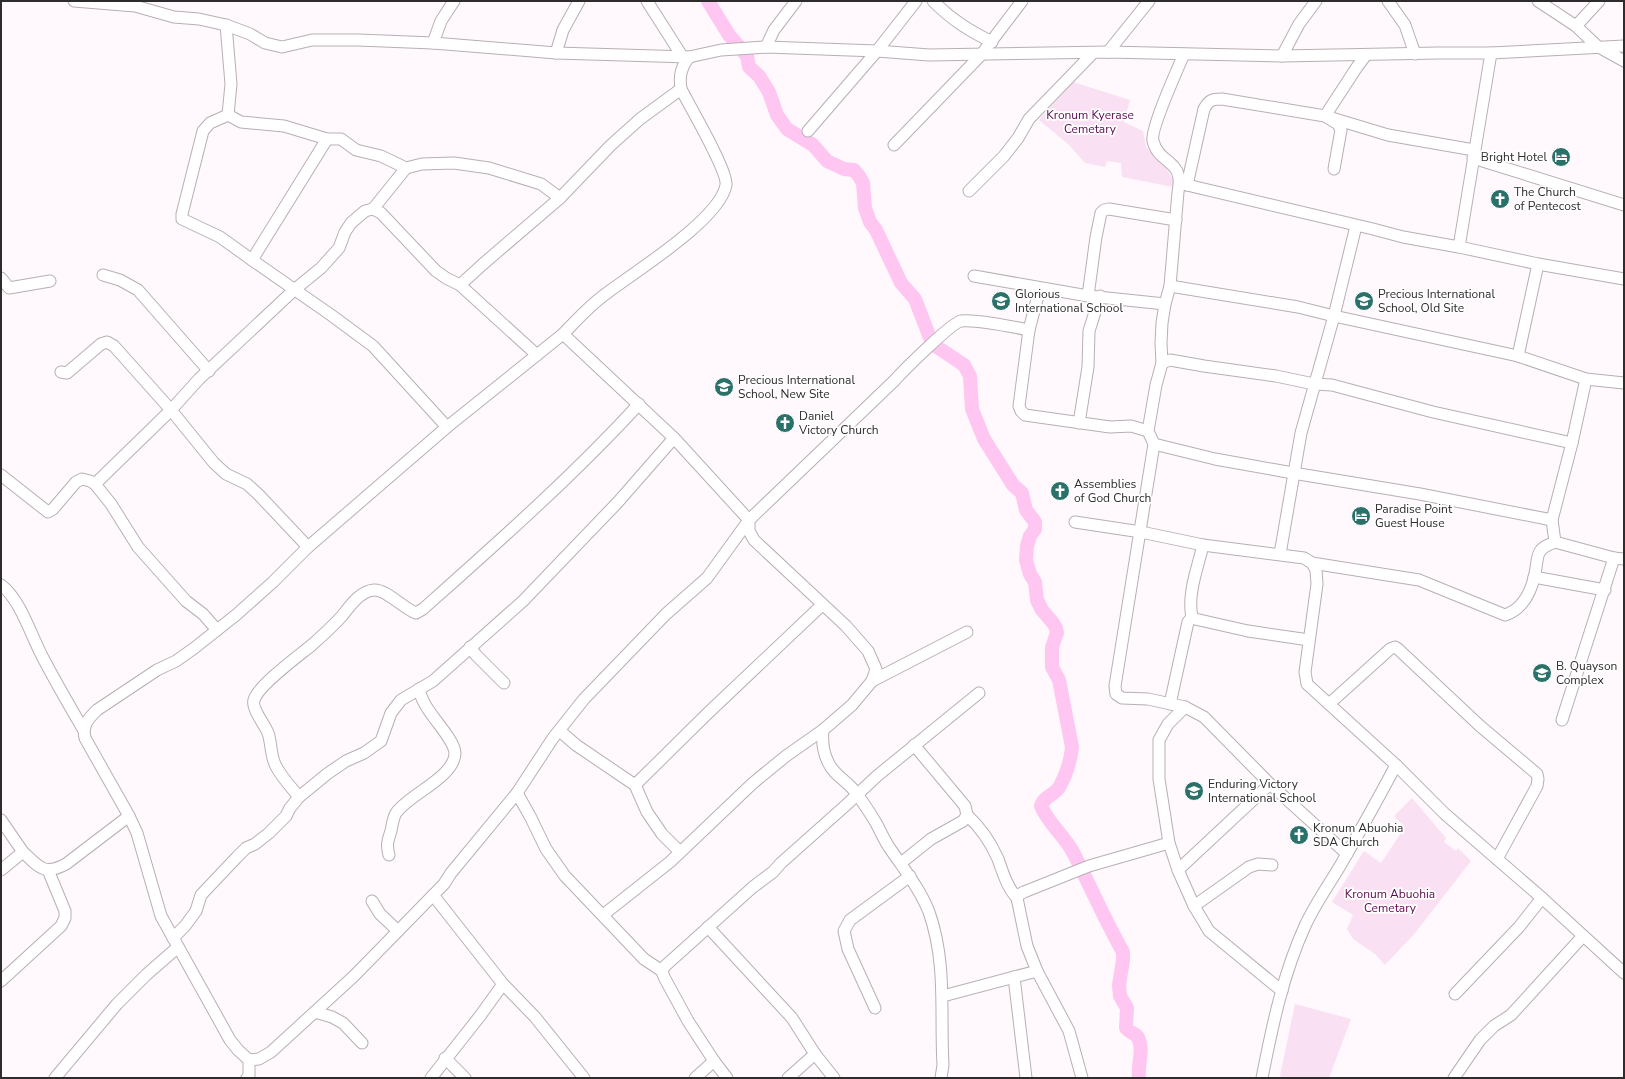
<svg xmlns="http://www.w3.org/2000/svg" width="1625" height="1079" font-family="'Nunito Sans',sans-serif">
	<rect width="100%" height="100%" fill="#fff8fd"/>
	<g fill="#f9e1f3">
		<polygon points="1073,82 1130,100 1124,122 1143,131 1146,147 1165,166 1178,188 1122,177 1121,163 1107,161 1105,167 1085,163 1069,145 1039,120"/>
		<polygon points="1412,798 1446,838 1444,842 1456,851 1458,848 1471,861 1415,933 1385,965 1375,954 1353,939 1347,929 1353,915 1332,902 1364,851 1381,863 1405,827 1394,816"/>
		<polygon points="1295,1004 1351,1019 1329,1078 1287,1078 1280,1076"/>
	</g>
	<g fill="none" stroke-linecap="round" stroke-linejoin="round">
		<path stroke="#fec6f1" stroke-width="14" d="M 708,1 L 729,35 L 747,56 L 749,67 L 759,76 L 769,92 L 777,115 L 787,129 L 813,145 L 827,161 L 844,169 L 854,170 L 859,176 L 863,183 L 865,208 L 870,222 L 876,230 L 901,283 L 915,299 L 932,343 L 937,347 L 964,365 L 970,376 L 972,409 L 984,439 L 1013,485 L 1022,493 L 1026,510 L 1035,522 L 1035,529 L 1030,536 L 1027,546 L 1026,560 L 1030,574 L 1035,582 L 1037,600 L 1042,610 L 1053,623 L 1056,628 L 1057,633 L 1052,647 L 1052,667 L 1059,680 L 1072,747 C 1071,759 1066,775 1060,786 C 1055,795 1044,796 1041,806 C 1049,825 1065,836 1074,854 C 1090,886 1105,920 1123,952 L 1123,960 L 1119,985 L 1120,996 L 1127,1008 L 1126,1028 C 1129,1032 1134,1033 1137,1036 C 1145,1048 1137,1065 1139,1078"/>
		<defs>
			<g id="minor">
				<polyline points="74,1 135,6 174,17 199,19 226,25 250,34 265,43 282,47 312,40 358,40 433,43 556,53 689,57 721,50 766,47 877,51 929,55 1108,52 1282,56 1438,53 1491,53 1624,46"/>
				<polyline points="647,1 682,56"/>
				<path d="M 933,1 C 952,20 968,30 992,42"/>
				<polyline points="1388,1 1405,25 1415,54"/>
				<polyline points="1538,1 1576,26 1597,46 1624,61"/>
				<polyline points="1576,26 1599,1"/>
				<polyline points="433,43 441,21 454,1"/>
				<polyline points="766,47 774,30 796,1"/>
				<polyline points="1108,52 1149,1"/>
				<polyline points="556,53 563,30 579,1"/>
				<path d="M 1184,54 C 1178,68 1150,130 1153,141 C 1159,165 1185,159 1178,192 L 1170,286 L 1165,304 L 1162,323 L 1161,343 L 1162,363 L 1156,385 L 1148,431 L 1154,444 L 1115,686 L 1116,694 L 1122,698 L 1148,699 L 1185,707"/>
				<polyline points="1282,56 1299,24 1316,1"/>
				<polyline points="228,115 210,123 203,131 182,214 182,219 220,237 252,260"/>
				<polyline points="808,131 877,51 916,1"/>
				<polyline points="327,139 252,260 331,315 373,346 447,427"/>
				<polyline points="894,145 981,55 1022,1"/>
				<polyline points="1473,158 1624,205"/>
				<polyline points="406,168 422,164 454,163 489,168 541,184 560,198"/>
				<polyline points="1334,169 1341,130 1338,124 1325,116 1357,67 1366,55"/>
				<polyline points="1180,181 1187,185 1373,229 1403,237 1459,247 1538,264 1624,279"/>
				<path d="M 1187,185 L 1204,109 C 1209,100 1212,99 1222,99 L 1325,116 L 1388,135 L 1474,150"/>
				<polyline points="969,191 1004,156 1018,138 1029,119 1093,53"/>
				<polyline points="373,209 381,213 436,271 446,278 460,285 537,355"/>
				<polyline points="1459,247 1491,53"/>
				<polyline points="103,275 120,280 138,290 209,371"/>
				<polyline points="974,276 1088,296 1165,304"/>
				<polyline points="1,278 9,288 50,281"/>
				<polyline points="460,285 483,264 560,198 611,145 640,119 681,89"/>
				<polyline points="1170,286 1298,307 1334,316 1518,356 1586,379 1624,383"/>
				<polyline points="1040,288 1029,330 1019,406 1021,411 1025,415 1110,427 1131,426 1148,431"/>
				<polyline points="1088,296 1096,237 1101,213 1104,210 1109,209 1176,220"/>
				<path d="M 563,334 L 447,427 L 308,547 L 273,582 L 236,615 L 193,649 L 176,661 L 157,670 L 97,710 C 88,719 82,725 85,738 L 129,816 L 137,833 L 161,916 L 230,1040 L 238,1050 L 249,1060 L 259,1059 L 271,1052 L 354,976 L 444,884 L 451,873 L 517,793 L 553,738 L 584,699 L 666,614 L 707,578 L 749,520 L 894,381 C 903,371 951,323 961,321 C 978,319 1012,327 1029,330"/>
				<polyline points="1518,356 1538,264"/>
				<polyline points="1162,363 1170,360 1204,366 1276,376 1314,384 1332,385 1433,412 1572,443"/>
				<polyline points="61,372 67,373 101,344 107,342 114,346 171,410 214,463 226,474 247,484 258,494 308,547"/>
				<polyline points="1079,423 1088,367 1089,331 1100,296"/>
				<polyline points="1154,444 1215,459 1293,473 1420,494 1552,520"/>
				<polyline points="1,475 48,512 53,509 76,482 82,479 90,481 95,484 111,504 138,547 186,601 203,614 217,630"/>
				<polyline points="95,484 171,410 199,379 294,290 321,268 339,248 345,232 351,223 365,211 373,209 406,168 381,156 356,150 341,139 327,139 284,126 241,122 228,115 231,84 226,25"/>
				<path d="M 1075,522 L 1141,532 L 1203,545 L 1304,558 L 1312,563 L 1419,580 L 1505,615 C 1526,608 1533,587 1536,568 C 1537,562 1537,554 1541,550 C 1544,546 1551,544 1555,542 L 1552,520 L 1572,443 L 1586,379"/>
				<polyline points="1555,542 1614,558 1624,559"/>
				<path d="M 1203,545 C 1198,567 1187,594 1192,617 L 1195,619 L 1248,631 L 1309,640"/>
				<polyline points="1280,554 1301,433 1334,316 1356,226"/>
				<polyline points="1312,563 1316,570 1317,584 1305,672 1307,684 1396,765 1445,814 1542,898 1624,973"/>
				<polyline points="1534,577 1605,590"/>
				<path d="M 1,585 C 20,599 31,635 42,656 C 55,681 69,705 83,729"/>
				<polyline points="470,647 476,655 504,683"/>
				<polyline points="872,681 967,632"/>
				<polyline points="1170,704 1186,631 1188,622 1192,617"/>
				<polyline points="1329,704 1390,649 1395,647 1398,649 1480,726 1537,774 1538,779 1537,786 1497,859"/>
				<polyline points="1562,720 1614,558"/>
				<path d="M 823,730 C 822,740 823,752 828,762 C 834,776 848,781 856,793 C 863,802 870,813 876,823 C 881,832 885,842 891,850 C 904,869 920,889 929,912 C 947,963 940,1012 943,1065 L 941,1078"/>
				<polyline points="560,731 576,745 635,785 647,812 662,834 680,852"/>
				<polyline points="635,785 708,713 822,605"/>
				<polyline points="517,793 531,818 546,849 565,876 644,959 662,971"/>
				<path d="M 299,797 C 292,788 283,779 277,768 C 270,758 272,744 268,733 C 265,725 251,708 254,700 C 258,685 300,655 313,644 C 323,635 333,626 342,616 C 350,606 360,591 374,590 C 386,589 404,609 416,613 L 423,609 C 497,543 572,477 639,404"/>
				<path d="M 967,815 C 980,827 991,843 998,859 C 1003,873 1007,887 1017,898"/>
				<polyline points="1,820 23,852"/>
				<path d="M 389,855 C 386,845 388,840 391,831 C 392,826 393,818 396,813 C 408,795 455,777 455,753 C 454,736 423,712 419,689"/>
				<polyline points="901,863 931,839 963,821 967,815 965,806 914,745"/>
				<path d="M 1,870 L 23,852 C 39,867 44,876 66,864 L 129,816"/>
				<polyline points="1178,870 1270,784"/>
				<polyline points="433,895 503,984 535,1017 584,1078"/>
				<polyline points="372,901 380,914 398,931"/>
				<polyline points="1194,906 1249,867 1258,864 1272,865"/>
				<path d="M 603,915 L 670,862 L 753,783 L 786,756 L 823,730 L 852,705 L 872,681 L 876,669 L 868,651 L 846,626 L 754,540 L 749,531 L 749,520 L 674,438 L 563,334 C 576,321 588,307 603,296 C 631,274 720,220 726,185 C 728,171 689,105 681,89 C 679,76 681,67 689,57"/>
				<polyline points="708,927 792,1018 815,1054"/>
				<polyline points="173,938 185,926 196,911 201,895 237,857 246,848 255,844 269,833 286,816 290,808 299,797 327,774 346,761 364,753 381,741 391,713 401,700 433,681 523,601 618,502 674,438"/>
				<polyline points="1014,977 1026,1078"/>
				<polyline points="1,981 61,926 65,918 65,911 48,870"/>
				<polyline points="1282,991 1209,931 1194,906 1178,870 1169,843 1159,779 1159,740 1168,724 1185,707 1204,717 1270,784 1347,854"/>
				<polyline points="1455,994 1519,927 1542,898"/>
				<polyline points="943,996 1037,971"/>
				<polyline points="875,1008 848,949 844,931 850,920 910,876"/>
				<polyline points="315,1012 332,1017 343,1023 362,1043"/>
				<polyline points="445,1058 465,1078"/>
				<polyline points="714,1061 727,1078"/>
				<polyline points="55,1078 117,1004 146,975 178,947"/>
				<polyline points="247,1078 249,1076 249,1060"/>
				<polyline points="431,1078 480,1016 503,984"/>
				<polyline points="695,1078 714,1061 688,1021 664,977 662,971 665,966 753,887 773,872 781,863 845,806 877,776 979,693"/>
				<polyline points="788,1078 815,1054 834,1078"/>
				<polyline points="1082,1078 1069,1031 1037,971 1027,946 1017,898 1020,894 1024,892 1089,866 1169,843"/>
				<path d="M 1262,1078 C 1272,1027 1283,974 1305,926 C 1314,906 1328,886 1340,866 C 1359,833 1378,799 1396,765"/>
				<polyline points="1454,1078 1480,1040 1494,1026 1511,1015 1583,936"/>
			</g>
		</defs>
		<use href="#minor" stroke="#b8afb5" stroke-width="13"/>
		<use href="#minor" stroke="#fff" stroke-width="11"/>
	</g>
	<defs>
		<symbol id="hotel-disc" viewBox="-11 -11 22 22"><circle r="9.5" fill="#2a7169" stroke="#fff"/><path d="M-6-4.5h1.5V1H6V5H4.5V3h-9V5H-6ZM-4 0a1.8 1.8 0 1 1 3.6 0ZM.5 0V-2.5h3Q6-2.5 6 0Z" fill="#fff"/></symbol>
		<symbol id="church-disc" viewBox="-11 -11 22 22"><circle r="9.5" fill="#2a7169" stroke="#fff"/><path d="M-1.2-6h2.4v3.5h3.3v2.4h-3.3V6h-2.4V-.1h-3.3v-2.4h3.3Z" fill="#fff"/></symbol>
		<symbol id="school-disc" viewBox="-11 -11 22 22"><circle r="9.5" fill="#2a7169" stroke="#fff"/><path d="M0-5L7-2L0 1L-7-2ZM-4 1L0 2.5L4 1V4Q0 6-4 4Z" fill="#fff"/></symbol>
	</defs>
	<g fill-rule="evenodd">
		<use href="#hotel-disc" x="1550" y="146" width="22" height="22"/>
		<use href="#church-disc" x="1489" y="188" width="22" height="22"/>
		<use href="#school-disc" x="990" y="290" width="22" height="22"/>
		<use href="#school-disc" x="1353" y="290" width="22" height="22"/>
		<use href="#school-disc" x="713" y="376" width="22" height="22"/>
		<use href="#church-disc" x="774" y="412" width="22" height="22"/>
		<use href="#church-disc" x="1049" y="480" width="22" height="22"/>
		<use href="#hotel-disc" x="1350" y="505" width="22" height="22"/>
		<use href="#school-disc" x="1531" y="662" width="22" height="22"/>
		<use href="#school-disc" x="1183" y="780" width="22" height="22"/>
		<use href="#church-disc" x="1288" y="824" width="22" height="22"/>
	</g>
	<g text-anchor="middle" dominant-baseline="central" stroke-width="3.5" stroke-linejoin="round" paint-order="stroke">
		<g font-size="12" fill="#5a0b50" stroke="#fff">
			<text x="1090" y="115">Kronum Kyerase<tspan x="1090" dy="14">Cemetary</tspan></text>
			<text x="1390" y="894">Kronum Abuohia<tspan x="1390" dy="14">Cemetary</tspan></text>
		</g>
		<g font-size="12" fill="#2f2c2e" stroke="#fff" text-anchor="start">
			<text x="1547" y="157" text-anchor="end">Bright Hotel</text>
			<text x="1514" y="192">The Church<tspan x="1514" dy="14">of Pentecost</tspan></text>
			<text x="1015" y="294">Glorious<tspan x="1015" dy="14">International School</tspan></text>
			<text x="1378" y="294">Precious International<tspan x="1378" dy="14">School, Old Site</tspan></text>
			<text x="738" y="380">Precious International<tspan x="738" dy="14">School, New Site</tspan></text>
			<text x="799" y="416">Daniel<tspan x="799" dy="14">Victory Church</tspan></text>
			<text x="1074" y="484">Assemblies<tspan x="1074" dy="14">of God Church</tspan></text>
			<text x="1375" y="509">Paradise Point<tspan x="1375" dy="14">Guest House</tspan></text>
			<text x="1556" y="666">B. Quayson<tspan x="1556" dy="14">Complex</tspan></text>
			<text x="1208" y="784">Enduring Victory<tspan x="1208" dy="14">International School</tspan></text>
			<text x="1313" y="828">Kronum Abuohia<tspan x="1313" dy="14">SDA Church</tspan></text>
		</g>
	</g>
	<rect width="1625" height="1079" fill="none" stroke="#2f2c2e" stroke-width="4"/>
</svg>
